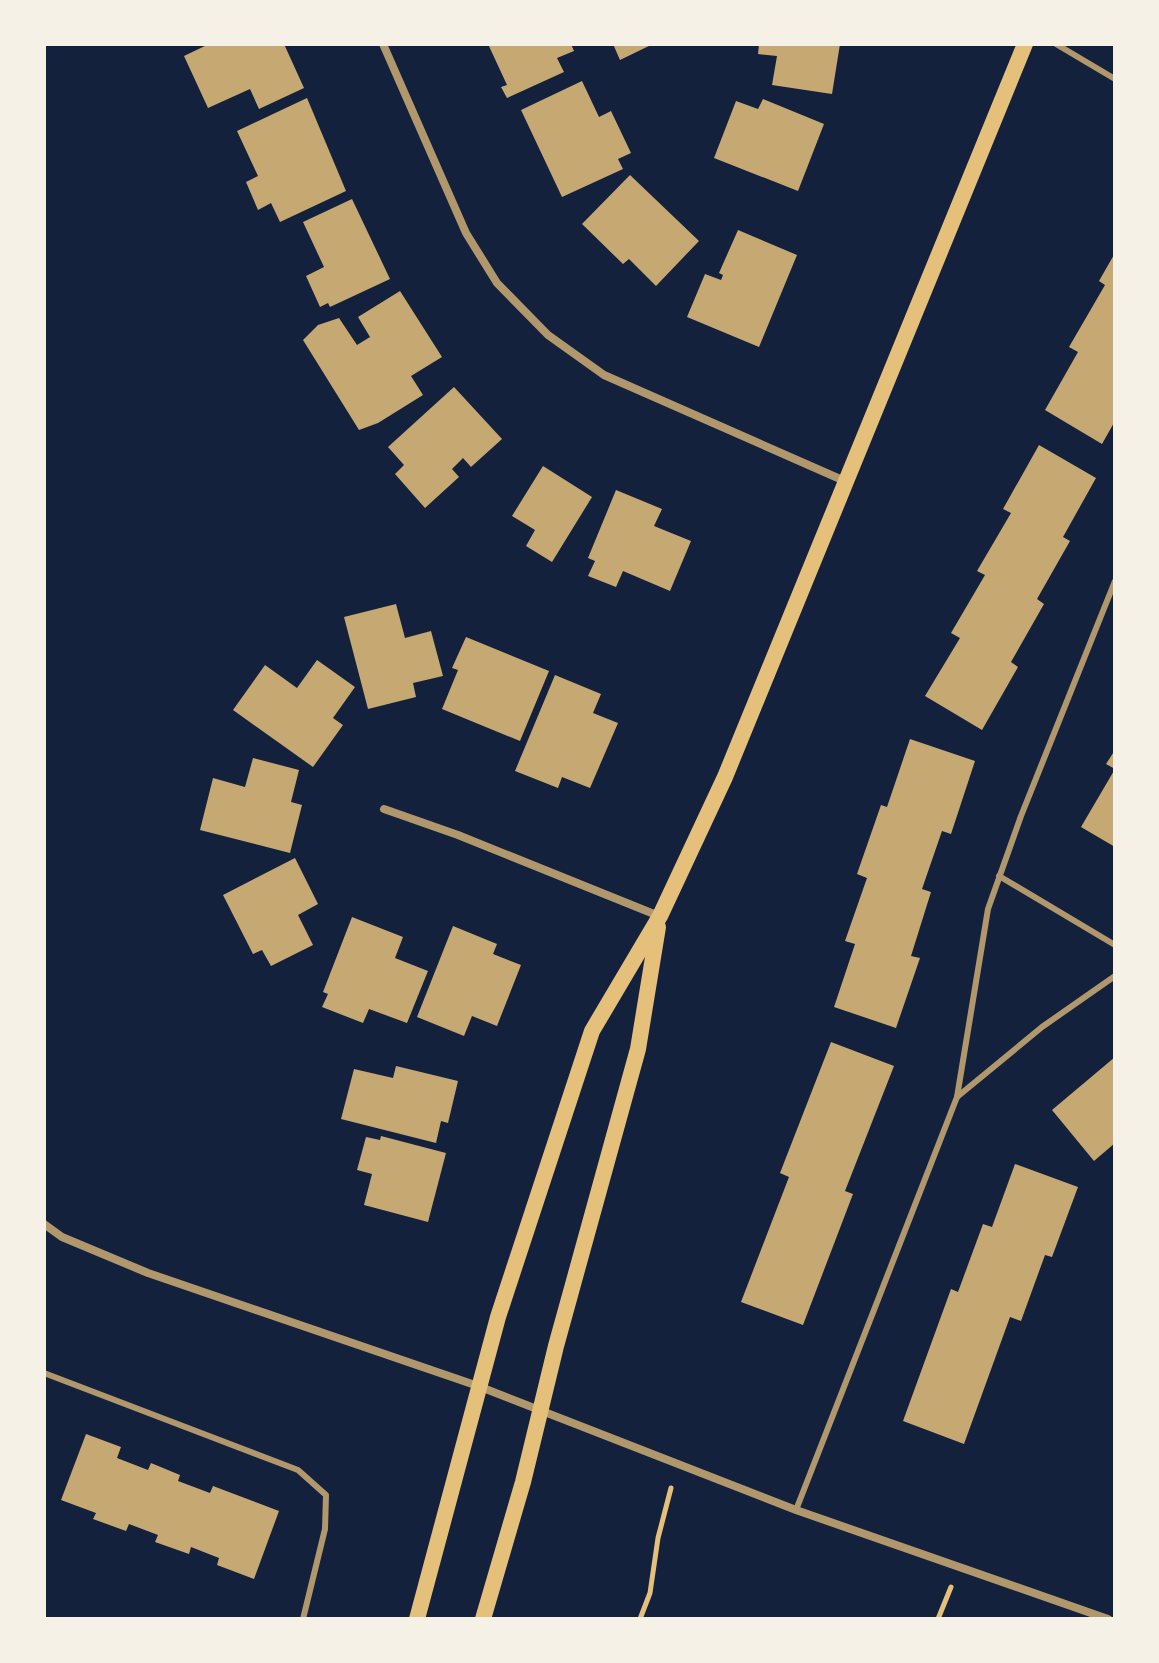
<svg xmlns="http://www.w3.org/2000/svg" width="1159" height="1663" font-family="Cabin,sans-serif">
	<rect width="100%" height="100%" fill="#14213d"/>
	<g fill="#c6a872">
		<polygon points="209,44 284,44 304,88 259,109 250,89 208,108 184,56"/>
		<polygon points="488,44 571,44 574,51 557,58 564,72 507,98 501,87 507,85"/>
		<polygon points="613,44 653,44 620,60"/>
		<polygon points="759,44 840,44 832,94 772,85 777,56 758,54"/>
		<polygon points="582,81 599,117 611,111 631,153 618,159 623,169 562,197 521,110"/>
		<polygon points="307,98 346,191 280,222 271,203 258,210 246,182 258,176 237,131"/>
		<polygon points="763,99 824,124 798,191 714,158 736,101 758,109"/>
		<polygon points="630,175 699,241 656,286 629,259 623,264 582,224"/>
		<polygon points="352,199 390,279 330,307 328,303 320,307 306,276 324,267 303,222"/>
		<polygon points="738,230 797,255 759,347 687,317 705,274 721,280 723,275 719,273"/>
		<polygon points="1115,253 1115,421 1102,444 1045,410 1078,352 1069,347 1105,285 1099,281"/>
		<polygon points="400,291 442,357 411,376 423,395 378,423 359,430 303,340 318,325 339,318 357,345 370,337 358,317"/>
		<polygon points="454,387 502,439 471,467 463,458 452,469 459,477 425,508 395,474 404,465 388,447"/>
		<polygon points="1039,445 1096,478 1063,537 1070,541 1037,599 1044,604 1011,662 1018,667 982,730 925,696 960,638 951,633 985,575 977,571 1011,513 1003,509"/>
		<polygon points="543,466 592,497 552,562 526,546 535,530 512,516"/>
		<polygon points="616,490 662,509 654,526 691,541 670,591 623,571 616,587 588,576 595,561 588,558"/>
		<polygon points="396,604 405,638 431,631 443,676 413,683 416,697 368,709 344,617"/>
		<polygon points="466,637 549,671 520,741 442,709 458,670 452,668"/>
		<polygon points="317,660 355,687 333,718 343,725 313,767 233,710 265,665 297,688"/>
		<polygon points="555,675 601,694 593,713 618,723 590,788 562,777 558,788 515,771"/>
		<polygon points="910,739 975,761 951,834 942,831 922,889 931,892 911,956 920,958 896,1028 834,1007 855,944 845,941 867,878 857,874 881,805 887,807"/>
		<polygon points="1115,750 1115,847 1081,827 1115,769 1106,764"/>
		<polygon points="253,758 299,770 291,802 302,805 290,853 200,830 213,778 245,787"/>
		<polygon points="295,858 318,904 298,915 313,945 271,966 262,950 253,954 223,895"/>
		<polygon points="352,917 403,937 395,958 428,971 407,1023 369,1009 363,1023 322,1007 328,994 323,992"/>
		<polygon points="453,926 497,944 493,954 521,965 497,1026 472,1016 464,1036 417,1017"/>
		<polygon points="831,1042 894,1066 845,1191 853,1194 803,1325 741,1302 789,1177 780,1173"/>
		<polygon points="1115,1057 1115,1143 1094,1161 1052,1110"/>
		<polygon points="396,1066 458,1081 448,1123 441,1121 436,1143 341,1119 354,1069 393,1078"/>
		<polygon points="381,1136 446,1153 428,1222 364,1205 372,1174 357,1170 366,1137 380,1140"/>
		<polygon points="1015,1164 1078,1187 1052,1257 1045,1255 1021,1321 1010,1317 964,1444 903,1421 951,1289 958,1292 983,1224 992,1227"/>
		<polygon points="86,1434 121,1447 117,1458 148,1470 151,1463 180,1475 178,1481 210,1493 213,1486 279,1511 254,1579 217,1565 219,1558 191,1547 189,1554 155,1542 158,1535 129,1524 126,1531 93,1519 96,1513 61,1500"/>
	</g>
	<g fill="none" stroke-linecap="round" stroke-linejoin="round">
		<g stroke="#e5c07b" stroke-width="5">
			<polyline points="640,1619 650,1593 658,1538 671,1488"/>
			<polyline points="938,1619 951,1587"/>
		</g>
		<g stroke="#b1986c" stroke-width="6">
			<polyline points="1056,44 1115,79"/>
			<polyline points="999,876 1115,945"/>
			<polyline points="957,1097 988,909 1021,816 1115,581"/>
			<polyline points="44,1373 298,1470 326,1495 325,1529 303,1619"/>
			<polyline points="796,1510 957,1097 1042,1027 1115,976"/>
		</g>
		<g stroke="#b1986c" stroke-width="8">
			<polyline points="383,44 466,233 497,283 548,335 604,375 847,482"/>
			<polyline points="384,809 458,835 659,916"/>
			<polyline points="44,1224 62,1237 148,1273 478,1386 796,1510 1108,1619"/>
		</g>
		<g stroke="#e5c07b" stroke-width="16">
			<polyline points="417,1619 498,1317 592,1031 660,916 725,777 1025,44"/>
			<polyline points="483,1619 523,1482 556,1346 638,1049 658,927"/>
		</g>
	</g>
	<rect width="1159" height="1663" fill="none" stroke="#f6f1e7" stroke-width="92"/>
</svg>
